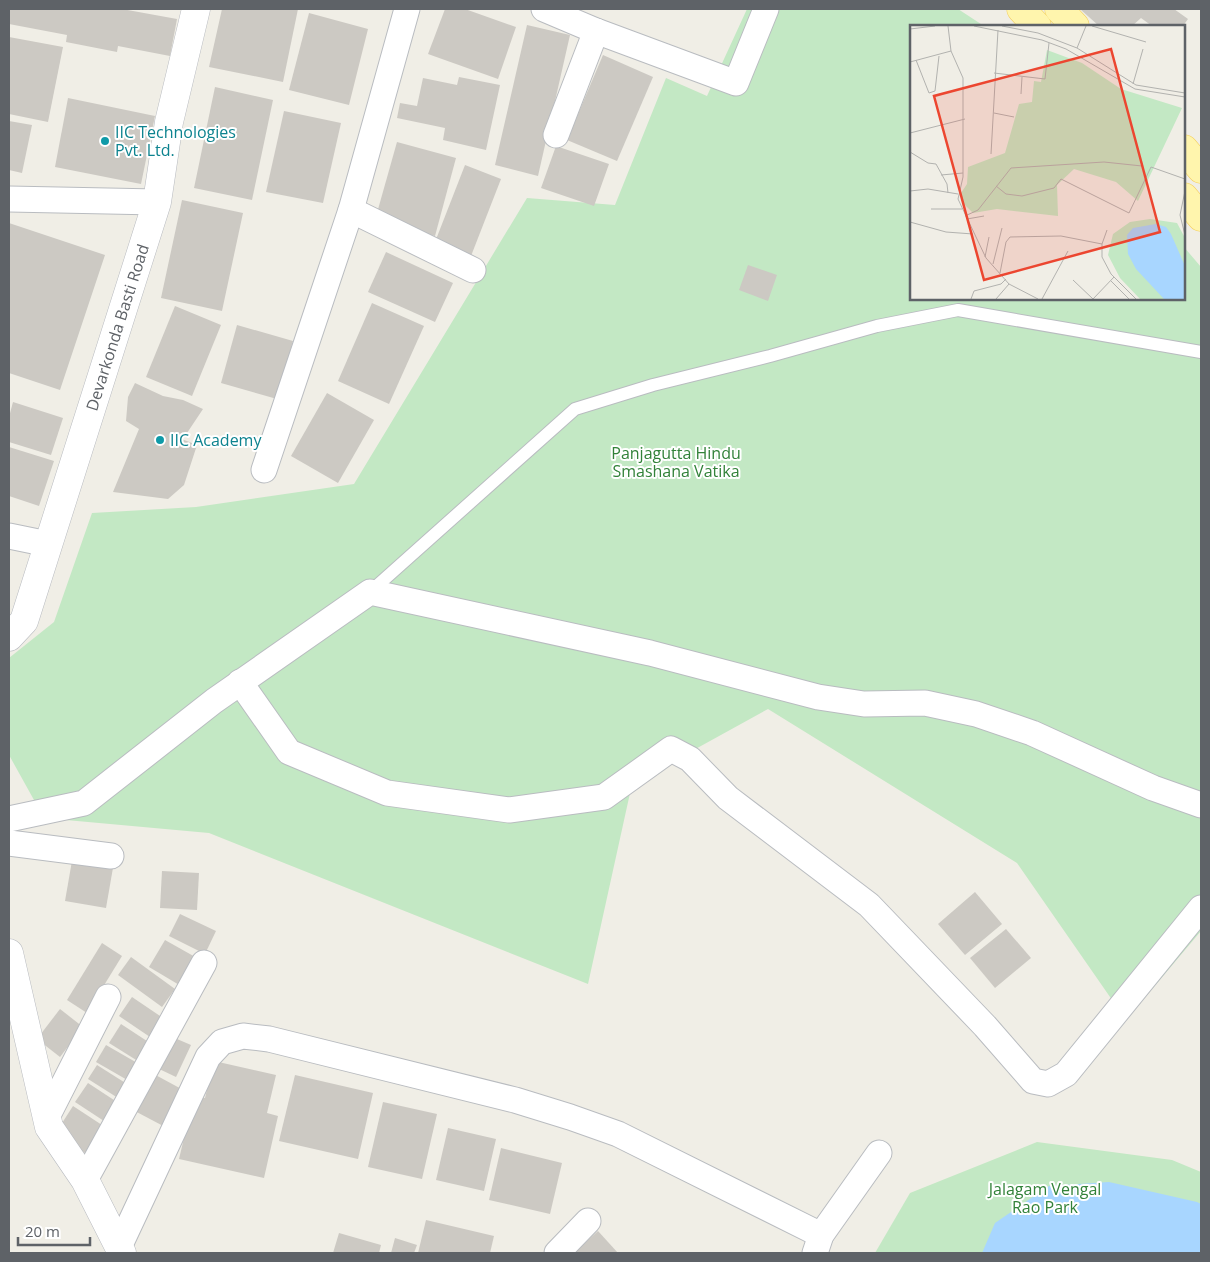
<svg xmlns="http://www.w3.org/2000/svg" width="1210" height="1262" font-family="'Open Sans',sans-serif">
	<rect width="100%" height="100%" fill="#f0eee6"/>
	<g fill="#c3e8c4">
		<polygon points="747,9 958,9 984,26 911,26 911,299 1184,299 1184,247 1201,267 1201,931 1126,1020 1017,863 768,709 632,784 588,984 209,833 44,818 9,755 9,658 54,622 92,513 196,507 354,484 527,198 615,205 666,78 707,96"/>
		<polygon points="1037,1142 1172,1160 1201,1172 1201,1253 875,1253 910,1193"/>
	</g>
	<polygon fill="#a8d6ff" points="1109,1182 1197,1202 1201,1204 1201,1253 982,1253 995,1223 1049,1186"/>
	<g fill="#ccc9c3">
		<polygon points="9,9 122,9 177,19 170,56 118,46 117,52 66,42 67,35 9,24"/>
		<polygon points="222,9 298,9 283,82 209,67"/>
		<polygon points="445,9 465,9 516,27 498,79 428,54"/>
		<polygon points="1080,9 1174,9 1188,19 1183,26 1152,26 1141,18 1132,26 1099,26"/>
		<polygon points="309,13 368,29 349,105 289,90"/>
		<polygon points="527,25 570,35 538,176 495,165"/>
		<polygon points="9,37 63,47 48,122 9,114"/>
		<polygon points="603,55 653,77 617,161 567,140"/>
		<polygon points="459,77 500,85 486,150 443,140 445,128 397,118 400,103 417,106 423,78 457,85"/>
		<polygon points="215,87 273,100 252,200 194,188"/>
		<polygon points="68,98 155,116 141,184 55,167"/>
		<polygon points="284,111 341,123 323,203 266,192"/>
		<polygon points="9,121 32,125 22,173 9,170"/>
		<polygon points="397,142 456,158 435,236 375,220"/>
		<polygon points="556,146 609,164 594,206 541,188"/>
		<polygon points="465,165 501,179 471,256 435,242"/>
		<polygon points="182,200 243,213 222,311 161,298"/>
		<polygon points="9,223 105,255 60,390 9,373"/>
		<polygon points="386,252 453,283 435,322 368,292"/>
		<polygon points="748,265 777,275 768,301 739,290"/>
		<polygon points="372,303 424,326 389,404 338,381"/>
		<polygon points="175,306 221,325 192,396 146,377"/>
		<polygon points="237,325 293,341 277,399 221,383"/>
		<polygon points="135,383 163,396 183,400 203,409 187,433 174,436 197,445 184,485 168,499 113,492 139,429 126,421 128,397"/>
		<polygon points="327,393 374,420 338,483 291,456"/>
		<polygon points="13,402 63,418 51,455 9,442 9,417"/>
		<polygon points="9,447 54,461 39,506 9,496"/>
		<polygon points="73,855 114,862 106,908 65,901"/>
		<polygon points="162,871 199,873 197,910 160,908"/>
		<polygon points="975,892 1002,924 965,955 938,924"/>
		<polygon points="180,914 216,931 205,954 169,936"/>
		<polygon points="1006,929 1031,958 995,988 970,958"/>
		<polygon points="165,940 197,958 181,986 149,967"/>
		<polygon points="102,943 122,956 87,1013 67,1000"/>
		<polygon points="131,957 175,989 162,1007 118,975"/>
		<polygon points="132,997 163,1018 150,1037 119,1016"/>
		<polygon points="60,1009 83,1027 60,1057 37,1039"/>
		<polygon points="121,1024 153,1045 141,1063 109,1043"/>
		<polygon points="170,1036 191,1045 176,1077 155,1067"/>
		<polygon points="106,1045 139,1064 129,1081 96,1062"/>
		<polygon points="214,1061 276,1075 267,1113 278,1116 264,1178 179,1159 194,1096 205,1098"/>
		<polygon points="97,1065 127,1084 118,1098 88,1079"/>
		<polygon points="150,1072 187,1092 167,1128 131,1109"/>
		<polygon points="295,1075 373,1093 358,1159 279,1141"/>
		<polygon points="88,1083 120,1104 107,1123 75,1102"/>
		<polygon points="383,1102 437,1114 422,1179 368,1167"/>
		<polygon points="73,1106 102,1125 85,1153 55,1134"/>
		<polygon points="448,1128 496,1139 484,1191 436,1180"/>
		<polygon points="501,1148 562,1163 550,1214 489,1200"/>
		<polygon points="426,1220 494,1236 490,1253 418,1253"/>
		<polygon points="598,1231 618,1253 574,1253"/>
		<polygon points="339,1233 381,1245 379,1253 333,1253"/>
		<polygon points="395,1238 417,1245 414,1253 391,1253"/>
	</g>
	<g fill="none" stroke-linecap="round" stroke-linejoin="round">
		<defs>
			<polyline id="lane" points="370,592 575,409 653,385 770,356 877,326 958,310 1201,352"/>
			<g id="street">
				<polyline points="544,9 596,31 736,83 766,9"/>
				<polyline points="556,135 596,31"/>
				<polyline points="9,199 157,202"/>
				<polyline points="351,210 473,270"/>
				<polyline points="264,470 351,210 407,9"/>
				<polyline points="9,536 48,544"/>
				<polyline points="240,682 289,752 387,793 509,810 604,797 671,749 690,759 728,798 869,905 985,1026 1033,1081 1048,1084 1066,1074 1201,908"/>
				<polyline points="9,819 84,803 214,701 370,592 650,653 818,697 864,704 925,703 976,714 1032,733 1153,788 1201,805"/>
				<polyline points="9,843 111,856"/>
				<polyline points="47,1117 108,997"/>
				<polyline points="85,1180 204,963"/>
				<polyline points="119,1247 208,1057 222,1042 243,1036 269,1039 515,1100 570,1117 618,1134 821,1235"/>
				<polyline points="557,1253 588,1221"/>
				<polyline points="815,1253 821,1235 879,1153"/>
			</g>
			<g id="secondary">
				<path id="s1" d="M 9,637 L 24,621 L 157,202 L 169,122 L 196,9"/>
				<polyline points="9,953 49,1127 85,1180 122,1253"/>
			</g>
			<g id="primary">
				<polyline points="1021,9 1037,26"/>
				<polyline points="1059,9 1075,26"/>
				<polyline points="1184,149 1201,169"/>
				<polyline points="1184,197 1201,217"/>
			</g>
		</defs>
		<use href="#lane" stroke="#b9bcc0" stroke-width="14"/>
		<use href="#street" stroke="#b9bcc0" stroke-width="27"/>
		<use href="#secondary" stroke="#b8bbc0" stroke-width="29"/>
		<use href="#primary" stroke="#f4cf5c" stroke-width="29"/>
		<use href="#lane" stroke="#fff" stroke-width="12"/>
		<use href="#street" stroke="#fff" stroke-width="25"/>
		<use href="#secondary" stroke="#fff" stroke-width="28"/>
		<use href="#primary" stroke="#fff5ad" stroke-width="28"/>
	</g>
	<g fill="#0f9aa8" stroke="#fff" stroke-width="2">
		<circle cx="105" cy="141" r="5"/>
		<circle cx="160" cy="440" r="5"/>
	</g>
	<g text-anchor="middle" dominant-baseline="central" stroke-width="4" stroke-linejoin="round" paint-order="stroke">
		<g font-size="16" fill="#0d838f" stroke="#fff" text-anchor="start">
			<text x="115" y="132">IIC Technologies<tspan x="115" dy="18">Pvt. Ltd.</tspan></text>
			<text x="170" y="440">IIC Academy</text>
		</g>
		<g font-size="16" fill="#5e6267" stroke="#fff">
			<text stroke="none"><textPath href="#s1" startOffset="330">Devarkonda Basti Road</textPath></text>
		</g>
		<g font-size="16" fill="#328239" stroke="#fff">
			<text x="676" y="453">Panjagutta Hindu<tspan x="676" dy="18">Smashana Vatika</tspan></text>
			<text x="1045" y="1189">Jalagam Vengal<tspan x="1045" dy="18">Rao Park</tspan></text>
		</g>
	</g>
	<g transform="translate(910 25)">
		<rect width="275" height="275" fill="#f0eee6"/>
		<path d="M 137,25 L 172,38 L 211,64 L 272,83 L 228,176 L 206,157 L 164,144 L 147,160 L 148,191 L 87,184 L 63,188 L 53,178 L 51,168 L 57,159 L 58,142 L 95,128 L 109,79 L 122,77 L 124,56 L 131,57 ZM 240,194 L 267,198 L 275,213 L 275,274 L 230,274 L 210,253 L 198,230 L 203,209 L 220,197 Z" fill="#c3e8c4"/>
		<path d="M 246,199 L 256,202 L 261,209 L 275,241 L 275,274 L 254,274 L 226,244 L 218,229 L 217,210 L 223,203 Z" fill="#a8d6ff"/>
		<path fill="none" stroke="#b2b2af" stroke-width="1" d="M 38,1 L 41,26 L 53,53 L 53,152 L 48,174 L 76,233 L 99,259 L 128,274M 64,1 L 132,15 L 156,24 L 225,64 L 275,72M 92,1 L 128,8 L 167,23 L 226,60 L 275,68M 182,1 L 236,17M 0,4 L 25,1M 167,23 L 176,1M 6,35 L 19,68 L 25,66 L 29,31M 0,37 L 41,26M 84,48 L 135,54 L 139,18M 223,59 L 233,24M 111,69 L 112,52M 84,88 L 104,92M 0,108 L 55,94M 0,127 L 18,138 L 26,139 L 37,159 L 38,168M 81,129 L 88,5M 31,150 L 53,148M 86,161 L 96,169 L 112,171 L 144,163 L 151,154 L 219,188 L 241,142 L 275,154M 0,166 L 18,164 L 48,169M 275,166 L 270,190 L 275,210M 21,184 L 52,184M 55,191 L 68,185 L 101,143 L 194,137 L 232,141M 57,194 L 74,191M 0,197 L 36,207 L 63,209M 197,205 L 192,219 L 192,232 L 201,249 L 226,274M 75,232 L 79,212M 83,239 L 92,203M 90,248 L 96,217 L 100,212 L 151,211 L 192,219M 163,255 L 183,274M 201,256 L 219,274M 61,274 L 64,266 L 91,259 L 96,254M 86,274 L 99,259M 132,274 L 158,226M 183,274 L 204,252"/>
		<path fill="#ec4630" fill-opacity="0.15" stroke="#ec4630" stroke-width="2.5" d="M 201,24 L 250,207 L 74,255 L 24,71 Z"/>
		<rect width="275" height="275" fill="none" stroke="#5e6267" stroke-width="2.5"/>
	</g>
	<rect width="1210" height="1262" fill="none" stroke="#5e6267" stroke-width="20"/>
	<path d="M18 1237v8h72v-8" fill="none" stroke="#5e6267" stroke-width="2.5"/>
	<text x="25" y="1237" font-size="15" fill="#5e6267" stroke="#ffffff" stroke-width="4" paint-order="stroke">20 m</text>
</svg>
